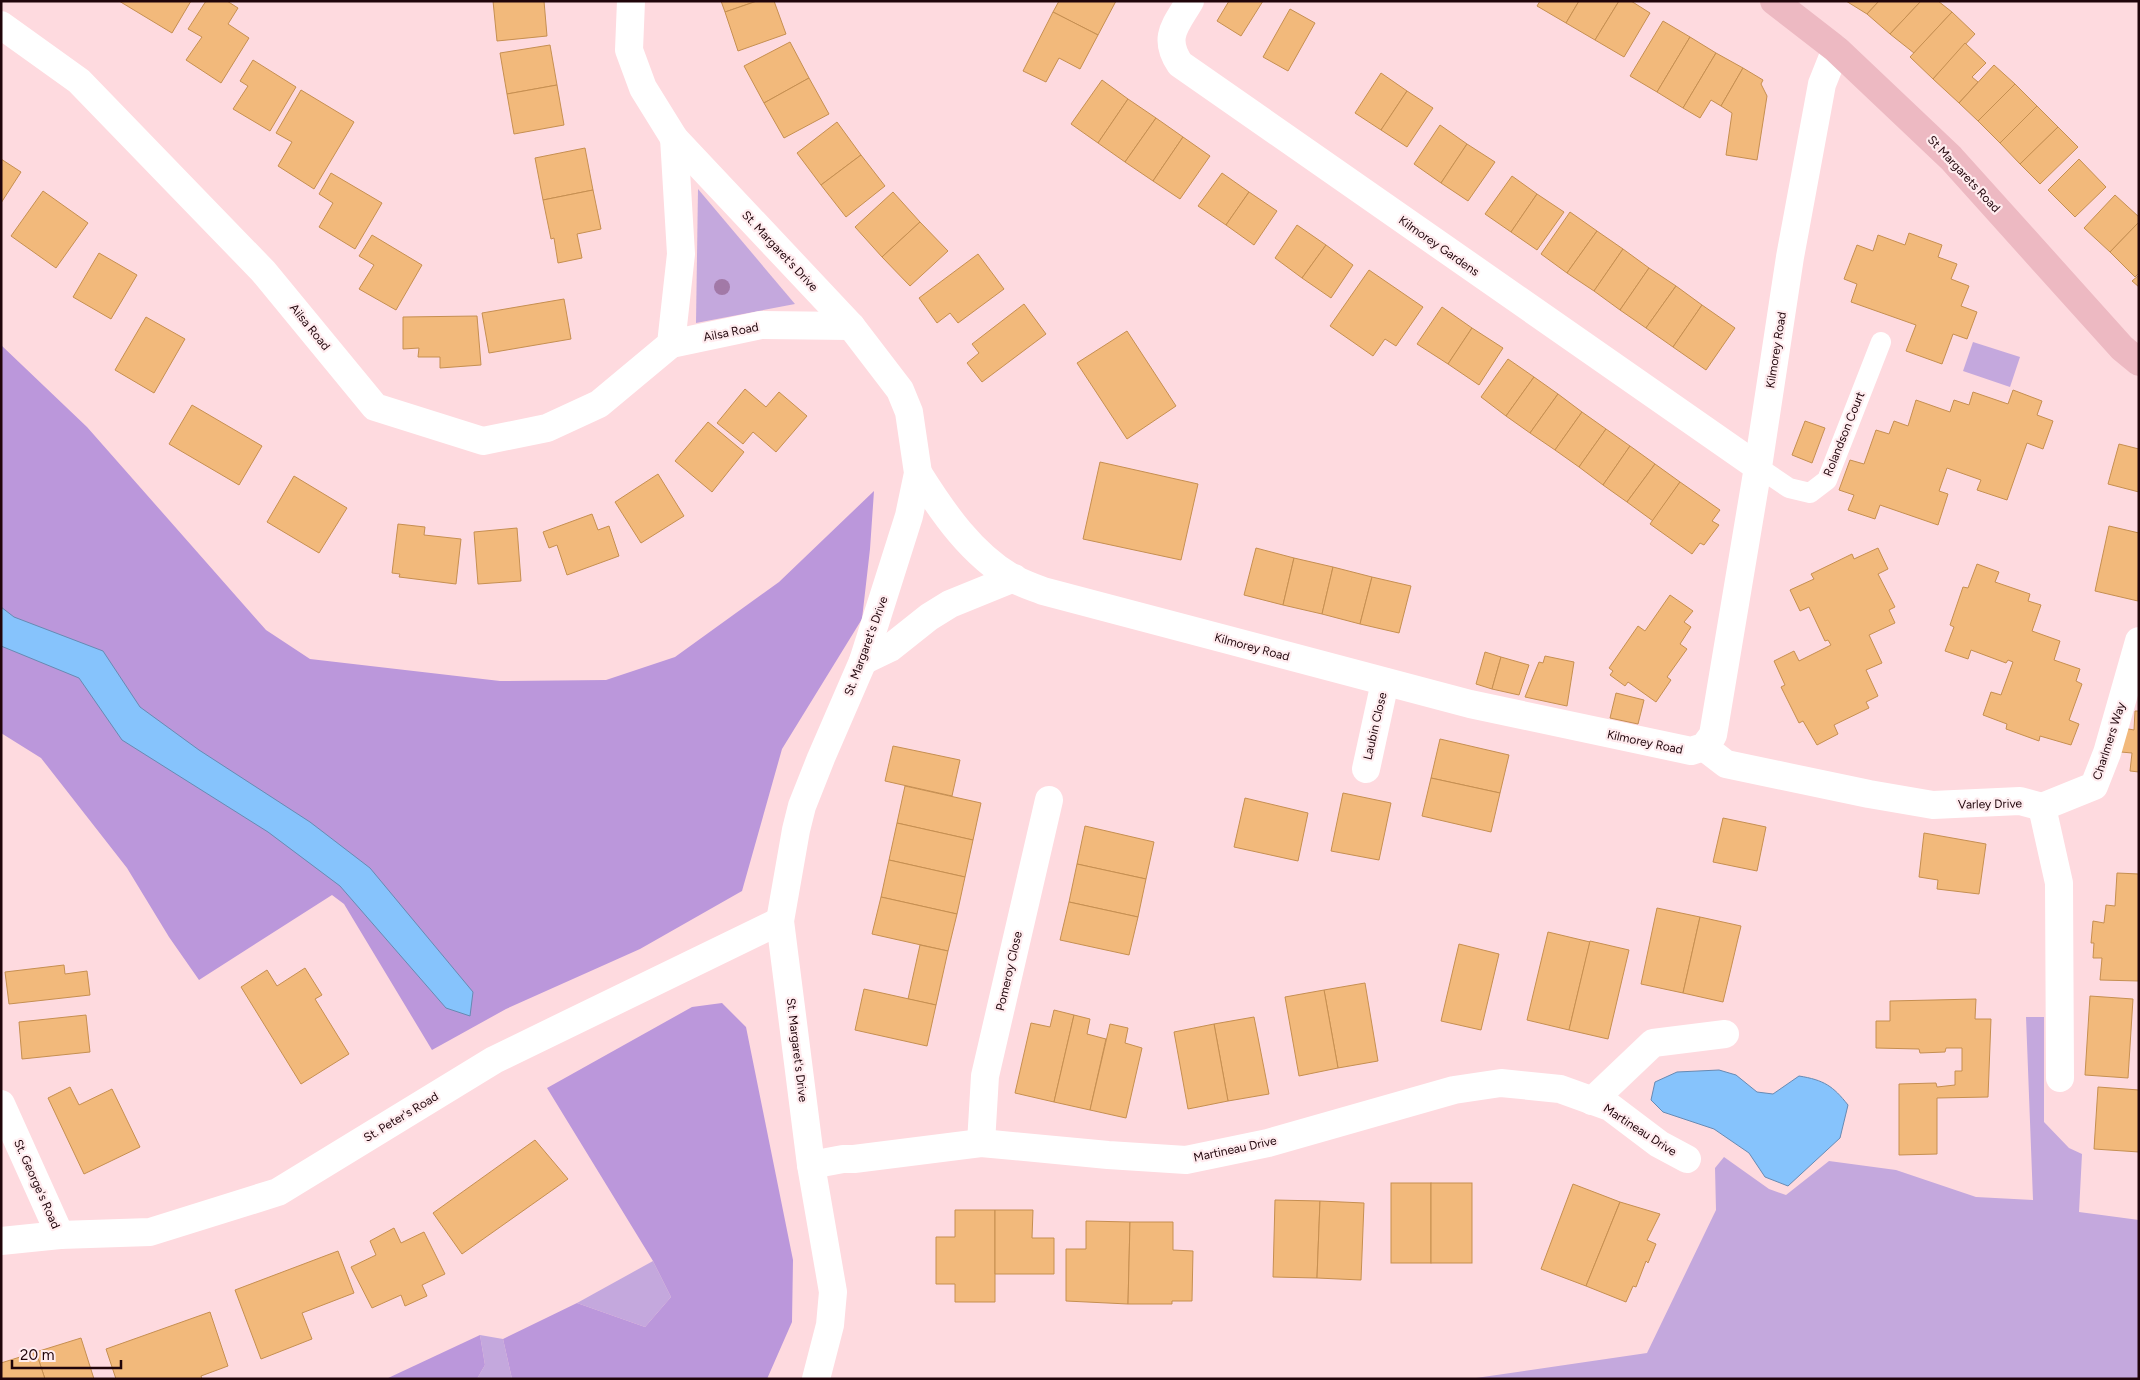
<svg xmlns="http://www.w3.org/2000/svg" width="2140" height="1380" font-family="Figtree,sans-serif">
	<rect width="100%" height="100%" fill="#fedadf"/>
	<g fill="#c4a8dd">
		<polygon points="698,189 795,304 696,323"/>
		<polygon points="1973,342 2020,357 2010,387 1963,371"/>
		<polygon points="2026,1017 2044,1017 2044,1122 2069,1148 2082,1154 2079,1212 2139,1220 2139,1378 1469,1379 1647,1353 1716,1210 1715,1168 1724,1157 1769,1189 1786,1195 1829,1161 1896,1170 1976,1197 2033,1200"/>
		<polygon points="653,1261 671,1297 645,1327 577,1303"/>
		<polygon points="480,1335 503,1339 512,1379 477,1379 485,1365"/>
	</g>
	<g fill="#bb97db">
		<polygon points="1,345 87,427 266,630 310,659 500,681 606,680 675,657 779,582 874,491 870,549 862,619 782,749 742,891 640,949 506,1009 432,1050 344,904 332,895 199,980 169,937 127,868 41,758 1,733"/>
		<polygon points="722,1003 746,1027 793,1260 792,1322 767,1379 512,1379 503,1339 577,1303 645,1327 671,1297 653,1261 547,1088 692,1007"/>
		<polygon points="480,1335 485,1365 477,1379 386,1379"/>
	</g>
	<g fill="#86c3fc" stroke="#678ab3">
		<polygon points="1,607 14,617 103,651 140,707 199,750 310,822 370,868 473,992 470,1016 446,1008 340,886 268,832 122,740 79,678 1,646"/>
		<path d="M 1719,1070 L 1736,1075 L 1757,1092 L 1773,1094 L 1799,1076 C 1824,1080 1833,1086 1848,1105 L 1840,1138 L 1788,1186 L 1765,1177 L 1749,1153 L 1714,1129 L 1663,1112 L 1651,1100 L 1655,1082 L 1677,1072 Z"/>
	</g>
	<g fill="#f2b97b" stroke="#c68f51">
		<polygon points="119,1 191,1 172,33"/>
		<polygon points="206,1 227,1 238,8 228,24 249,38 221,83 186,60 202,37 188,29"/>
		<polygon points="493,1 544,1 547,36 497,41"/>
		<polygon points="721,1 757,1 725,12"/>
		<polygon points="757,1 774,1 786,34 738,51 725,12"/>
		<polygon points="1059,1 1116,1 1098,35 1053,12"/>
		<polygon points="1229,1 1263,1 1241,36 1217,21"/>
		<polygon points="1540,1 1579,1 1566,23 1537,6"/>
		<polygon points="1579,1 1619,1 1595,40 1566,23"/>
		<polygon points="1619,1 1631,1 1650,13 1624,57 1595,40"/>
		<polygon points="1846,1 1879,1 1867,14"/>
		<polygon points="1879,1 1921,1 1890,34 1867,14"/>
		<polygon points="1921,1 1938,1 1952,12 1914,53 1890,34"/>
		<polygon points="1290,9 1315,23 1288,71 1263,57"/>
		<polygon points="1053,12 1098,35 1080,69 1059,58 1046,82 1023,71"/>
		<polygon points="1952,12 1975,34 1933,79 1910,57"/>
		<polygon points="1663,21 1690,37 1657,92 1630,76"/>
		<polygon points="1690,37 1716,53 1683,108 1657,92"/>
		<polygon points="790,42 809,78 764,103 744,66"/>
		<polygon points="1965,43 1986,63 1972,77 1978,82 1959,103 1933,79"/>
		<polygon points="550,45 557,85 507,94 500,53"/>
		<polygon points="1716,53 1743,68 1721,106 1711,100 1700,118 1683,108"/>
		<polygon points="253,60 296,87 270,131 233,109 248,86 240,81"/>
		<polygon points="1994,65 2015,84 1978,121 1959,103"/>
		<polygon points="1743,68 1763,80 1761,84 1767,96 1757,160 1726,155 1732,113 1721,106"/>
		<polygon points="1381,73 1407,91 1381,130 1355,113"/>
		<polygon points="809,78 829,114 784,138 764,103"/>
		<polygon points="1102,80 1128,99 1098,143 1071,124"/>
		<polygon points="2015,84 2037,106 2000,143 1978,121"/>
		<polygon points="557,85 564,125 514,134 507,94"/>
		<polygon points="301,90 354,122 314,189 278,166 292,142 276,133"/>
		<polygon points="1407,91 1433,108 1407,147 1381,130"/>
		<polygon points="1128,99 1156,118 1125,162 1098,143"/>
		<polygon points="2037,106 2058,127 2020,164 2000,143"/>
		<polygon points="1156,118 1183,137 1153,181 1125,162"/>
		<polygon points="837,122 861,155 821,185 797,153"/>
		<polygon points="1440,125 1467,144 1441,183 1414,164"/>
		<polygon points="2058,127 2078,147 2040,184 2020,164"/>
		<polygon points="1183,137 1210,156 1180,199 1153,181"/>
		<polygon points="1467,144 1495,162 1468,201 1441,183"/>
		<polygon points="585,148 593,190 543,200 535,158"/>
		<polygon points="861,155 885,186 846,217 821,185"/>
		<polygon points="1,159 21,172 1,203"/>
		<polygon points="2079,159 2106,187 2075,217 2048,190"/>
		<polygon points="331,173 382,203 355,249 319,227 333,203 319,194"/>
		<polygon points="1222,173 1249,192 1226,225 1198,206"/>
		<polygon points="1512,176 1537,194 1511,232 1485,214"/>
		<polygon points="593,190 601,229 577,234 582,258 558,263 554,238 551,239 543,200"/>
		<polygon points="43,191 88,223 56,268 11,236"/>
		<polygon points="893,192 920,222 882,257 855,227"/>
		<polygon points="1249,192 1277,211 1254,245 1226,225"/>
		<polygon points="1537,194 1564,212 1537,250 1511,232"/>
		<polygon points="2115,195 2139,217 2139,222 2110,252 2084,228"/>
		<polygon points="1570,212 1597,231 1567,273 1541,254"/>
		<polygon points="920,222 948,251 910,286 882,257"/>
		<polygon points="2139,222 2139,273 2135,277 2110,252"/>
		<polygon points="1297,225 1326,245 1302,278 1275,258"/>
		<polygon points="1597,231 1623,249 1594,291 1567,273"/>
		<polygon points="1909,233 1942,245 1938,257 1957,264 1951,279 1969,286 1961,306 1977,312 1967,339 1953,334 1942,364 1906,351 1916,325 1851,302 1857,284 1844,279 1857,245 1873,251 1878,235 1905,245"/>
		<polygon points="372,235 422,265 396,310 359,289 374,265 359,256"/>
		<polygon points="1326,245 1353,265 1331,298 1302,278"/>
		<polygon points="1623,249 1649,268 1620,310 1594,291"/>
		<polygon points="99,253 137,275 111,319 73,297"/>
		<polygon points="978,254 1004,289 958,323 950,313 937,323 919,298"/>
		<polygon points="1649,268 1676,286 1646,328 1620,310"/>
		<polygon points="1369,270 1423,307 1396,346 1385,339 1373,356 1330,326"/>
		<polygon points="2139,275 2139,287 2132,281"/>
		<polygon points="1676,286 1702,305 1673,347 1646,328"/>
		<polygon points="564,299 571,339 489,353 482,313"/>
		<polygon points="1024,304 1046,334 982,382 967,363 979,353 972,344"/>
		<polygon points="1702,305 1735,328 1706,370 1673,347"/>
		<polygon points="1442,307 1472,328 1448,364 1417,344"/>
		<polygon points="477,316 481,365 440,368 440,357 418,357 419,348 403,349 403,317"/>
		<polygon points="146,317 185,339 154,393 115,370"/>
		<polygon points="1472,328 1503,348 1479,385 1448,364"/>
		<polygon points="1127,331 1176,406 1127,439 1077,363"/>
		<polygon points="1508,359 1534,377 1506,416 1481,397"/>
		<polygon points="1534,377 1558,394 1530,433 1506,416"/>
		<polygon points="745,389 766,407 779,392 807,416 776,452 753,432 743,444 717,423"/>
		<polygon points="2013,390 2042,401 2037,415 2053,421 2043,449 2027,443 2007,500 1977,490 1981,480 1947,468 1939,491 1948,494 1938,525 1880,505 1875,519 1848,510 1854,495 1839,490 1850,460 1864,464 1876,430 1889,434 1894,421 1908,426 1916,400 1950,412 1954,400 1969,405 1973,392 2008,404"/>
		<polygon points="1558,394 1582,412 1555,450 1530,433"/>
		<polygon points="192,405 262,446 239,485 169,444"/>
		<polygon points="1582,412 1606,429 1579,467 1555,450"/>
		<polygon points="1805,421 1825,428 1812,463 1792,455"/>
		<polygon points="708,422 744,452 712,492 675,461"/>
		<polygon points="1606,429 1630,446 1603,485 1579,467"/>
		<polygon points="2119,444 2139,449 2139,492 2108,484"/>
		<polygon points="1630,446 1655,464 1627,502 1603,485"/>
		<polygon points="1100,462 1198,484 1181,560 1083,539"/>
		<polygon points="1655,464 1680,482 1653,521 1627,502"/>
		<polygon points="658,474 684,516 641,543 615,502"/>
		<polygon points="294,476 347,508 319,553 267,522"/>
		<polygon points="1680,482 1720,510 1712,521 1719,525 1704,545 1700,543 1692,554 1650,524"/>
		<polygon points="592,514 598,530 609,526 619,556 567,575 557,545 549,548 543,532"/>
		<polygon points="398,524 425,527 424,535 461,539 456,584 399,577 400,574 392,573"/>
		<polygon points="2109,526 2139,533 2138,601 2095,591"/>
		<polygon points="517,528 521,581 478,584 474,532"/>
		<polygon points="1256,548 1294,558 1283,605 1244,595"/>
		<polygon points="1878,548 1888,569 1878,574 1895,607 1889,610 1895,623 1869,635 1882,663 1866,670 1878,696 1866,702 1869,708 1834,725 1838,734 1817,745 1803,721 1799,723 1781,687 1785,685 1774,661 1794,651 1799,661 1831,645 1828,640 1825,641 1809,607 1800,611 1790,590 1814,579 1811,574 1852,554 1854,559"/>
		<polygon points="1294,558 1333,567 1322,614 1283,605"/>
		<polygon points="1977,564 1999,572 1995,582 2030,594 2028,601 2041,605 2032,631 2060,641 2054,660 2080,669 2076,681 2082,684 2069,720 2079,724 2071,745 2040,736 2039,741 2006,729 2007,724 1983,715 1991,692 2001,695 2013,662 2008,660 2006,663 1971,650 1968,659 1945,651 1954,627 1950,625 1963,587 1968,588"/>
		<polygon points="1333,567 1372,577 1360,624 1322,614"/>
		<polygon points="1372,577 1411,586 1399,633 1360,624"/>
		<polygon points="1670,595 1693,611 1684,622 1691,627 1680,644 1687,649 1667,677 1671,680 1656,702 1628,682 1625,686 1610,675 1613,671 1609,668 1638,626 1645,631"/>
		<polygon points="1485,652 1501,657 1492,689 1476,684"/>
		<polygon points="1545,656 1574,662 1567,706 1525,697 1539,662 1543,663"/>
		<polygon points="1501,657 1529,665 1519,695 1492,689"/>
		<polygon points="1616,693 1644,700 1638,724 1610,718"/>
		<polygon points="2135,711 2139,711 2139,772 2130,771 2132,753 2121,752 2123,728 2134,730"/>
		<polygon points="1440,739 1509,755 1500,793 1431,778"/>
		<polygon points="893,746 960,760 952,796 885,781"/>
		<polygon points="1431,778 1500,793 1491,832 1422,816"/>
		<polygon points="905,786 981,803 973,840 897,823"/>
		<polygon points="1343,793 1391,803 1379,860 1331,851"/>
		<polygon points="1245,798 1308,813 1298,861 1234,847"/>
		<polygon points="1723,818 1766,827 1757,871 1713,862"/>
		<polygon points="897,823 973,840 965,877 889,860"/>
		<polygon points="1085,826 1154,842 1146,879 1077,864"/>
		<polygon points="1924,833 1986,844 1979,894 1937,889 1938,880 1919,877"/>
		<polygon points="889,860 965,877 957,914 881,897"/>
		<polygon points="1077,864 1146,879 1138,917 1069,902"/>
		<polygon points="2117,873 2139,874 2139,981 2100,980 2102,958 2093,958 2094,943 2091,943 2093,921 2104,923 2106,905 2115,906"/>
		<polygon points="881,897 957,914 948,951 872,934"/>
		<polygon points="1069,902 1138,917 1129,955 1060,940"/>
		<polygon points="1657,908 1700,917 1683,993 1641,984"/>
		<polygon points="1700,917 1741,926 1723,1002 1683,993"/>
		<polygon points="1548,932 1590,942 1569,1030 1527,1020"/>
		<polygon points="1590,941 1629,950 1608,1039 1569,1030"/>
		<polygon points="1459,944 1499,954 1481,1030 1441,1021"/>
		<polygon points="920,945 948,951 936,1005 908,999"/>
		<polygon points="64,965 65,974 87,971 90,995 9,1004 5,972"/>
		<polygon points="305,968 322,995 315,999 349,1054 301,1084 241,987 267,970 277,986"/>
		<polygon points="1365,983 1378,1061 1338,1068 1324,990"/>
		<polygon points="864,989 936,1005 927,1046 855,1030"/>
		<polygon points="1324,990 1338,1068 1299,1076 1285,997"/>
		<polygon points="2090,996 2133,999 2128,1078 2085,1075"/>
		<polygon points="1976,999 1975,1019 1991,1019 1988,1097 1937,1098 1937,1154 1899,1155 1899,1084 1936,1083 1937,1087 1955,1085 1955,1071 1962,1071 1962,1048 1946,1048 1945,1052 1920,1053 1919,1049 1876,1048 1876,1021 1890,1021 1890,1001"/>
		<polygon points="1054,1010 1074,1015 1054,1102 1015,1093 1031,1023 1050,1027"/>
		<polygon points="86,1015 90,1052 22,1059 19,1022"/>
		<polygon points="1074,1015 1090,1019 1087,1034 1106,1039 1090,1110 1054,1102"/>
		<polygon points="1254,1017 1269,1094 1228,1101 1214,1024"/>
		<polygon points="1110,1024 1128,1028 1125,1043 1142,1048 1126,1118 1090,1110"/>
		<polygon points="1214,1024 1228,1101 1188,1109 1174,1032"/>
		<polygon points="70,1087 79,1105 112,1089 140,1147 84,1174 48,1098"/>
		<polygon points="2098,1087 2139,1090 2139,1152 2094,1149"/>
		<polygon points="535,1140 568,1179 462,1254 433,1213"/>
		<rect x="1391" y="1183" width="40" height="80"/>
		<rect x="1431" y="1183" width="41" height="80"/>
		<polygon points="1573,1184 1620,1202 1586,1286 1541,1269"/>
		<polygon points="1275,1200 1320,1201 1317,1278 1273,1277"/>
		<polygon points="1320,1201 1364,1203 1361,1280 1317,1278"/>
		<polygon points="1620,1202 1660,1214 1647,1240 1656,1244 1648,1263 1646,1261 1636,1287 1633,1286 1626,1302 1586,1286"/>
		<polygon points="955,1210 995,1210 995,1302 955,1302 955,1284 936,1284 936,1237 955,1237"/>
		<polygon points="995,1210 1033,1210 1032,1238 1054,1238 1054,1274 995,1274"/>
		<polygon points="1086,1221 1130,1222 1128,1304 1066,1301 1066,1249 1086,1249"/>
		<polygon points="1130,1222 1173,1222 1173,1250 1193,1251 1192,1301 1172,1301 1172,1304 1128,1304"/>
		<polygon points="394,1228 401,1243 424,1232 445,1274 422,1285 427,1296 405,1306 401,1295 372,1308 351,1267 376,1255 370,1241"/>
		<polygon points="338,1251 354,1293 302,1313 312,1339 261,1359 235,1290"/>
		<polygon points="210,1312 228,1366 201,1376 202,1379 116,1379 106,1349"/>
		<polygon points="81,1338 94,1379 45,1379 36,1352"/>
		<polygon points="36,1352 45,1379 1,1379 1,1363"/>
	</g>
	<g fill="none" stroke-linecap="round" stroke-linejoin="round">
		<polyline stroke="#fff" stroke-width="20" points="1758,467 1789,488 1810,493 1827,480 1881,342"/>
		<g stroke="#fff" stroke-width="28">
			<polyline points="631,1 629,50 643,88 674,138 851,326 900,390 909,412 918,473 909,516 863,661 821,758 802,806 796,830 780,921 811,1165 833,1292 830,1325 816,1379"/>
			<path d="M 1190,1 C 1176,25 1162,37 1180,64 L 1758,467"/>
			<polyline points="1,25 79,81 263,271 375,407 483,441 547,428 599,404 671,344 681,254 674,138"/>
			<polyline points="671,344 761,325 851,326"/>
			<path d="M 918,473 C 943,513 972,555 1014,579 C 1023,584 1033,587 1043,591 L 1470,704 L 1691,751 L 1704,747 L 1713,735 L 1758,467 L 1790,257 L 1822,84 L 1836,49"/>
			<polyline points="863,661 890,648 929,617 950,604 1014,578"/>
			<polyline points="1704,747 1726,764 1869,794 1933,805 2020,801 2042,807"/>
			<polyline points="1366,769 1385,682"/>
			<polyline points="2042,807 2059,883 2060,1078"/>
			<polyline points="2042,807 2094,786 2107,753 2139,641"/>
			<polyline points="1592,1101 1653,1043 1725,1034"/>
			<polyline points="1,1104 60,1235"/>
			<polyline points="981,1143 985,1076 1049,800"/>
			<polyline points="811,1165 843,1159 854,1159 981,1143 1108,1155 1186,1160 1268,1143 1454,1090 1501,1083 1560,1089 1610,1107 1659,1144 1687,1159"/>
			<polyline points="1,1241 60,1235 150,1232 278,1192 494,1060 780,921"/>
		</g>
		<polyline stroke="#edb9c2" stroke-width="28" points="1774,1 1836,49 1951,158 2122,348 2139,362"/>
	</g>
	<circle fill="#a279a7" cx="722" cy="287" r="8"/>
	<g text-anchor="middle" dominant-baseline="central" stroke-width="4.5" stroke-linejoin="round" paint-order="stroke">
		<g font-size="12" fill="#20040a" stroke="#ffecef">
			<text transform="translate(1964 174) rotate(47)">St Margarets Road</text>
			<text transform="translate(1439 246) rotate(35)">Kilmorey Gardens</text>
			<text transform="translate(780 251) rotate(47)">St. Margaret's Drive</text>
			<text transform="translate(310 327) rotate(51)">Ailsa Road</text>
			<text transform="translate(731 332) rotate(-11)">Ailsa Road</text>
			<text transform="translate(1776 350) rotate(-81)">Kilmorey Road</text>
			<text transform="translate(1844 434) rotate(-68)">Rolandson Court</text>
			<text transform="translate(866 646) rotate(-70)">St. Margaret's Drive</text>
			<text transform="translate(1252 647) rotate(15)">Kilmorey Road</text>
			<text transform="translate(1375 726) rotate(-77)">Laubin Close</text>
			<text transform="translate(2109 741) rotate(-72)">Charlmers Way</text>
			<text transform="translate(1645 742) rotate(12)">Kilmorey Road</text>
			<text transform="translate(1990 804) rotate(-1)">Varley Drive</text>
			<text transform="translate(1009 971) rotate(-77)">Pomeroy Close</text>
			<text transform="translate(797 1050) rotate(83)">St. Margaret's Drive</text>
			<text transform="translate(401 1117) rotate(-31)">St. Peter's Road</text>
			<text transform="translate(1640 1130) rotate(33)">Martineau Drive</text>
			<text transform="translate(1235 1149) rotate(-12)">Martineau Drive</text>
			<text transform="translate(37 1184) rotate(66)">St. George's Road</text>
		</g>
	</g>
	<rect width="2140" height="1380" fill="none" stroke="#20040a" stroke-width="5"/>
	<path d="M12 1360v8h109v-8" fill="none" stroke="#20040a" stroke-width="2.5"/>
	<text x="20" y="1360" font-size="15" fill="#20040a" stroke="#ffecef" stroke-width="4" paint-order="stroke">20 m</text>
</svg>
